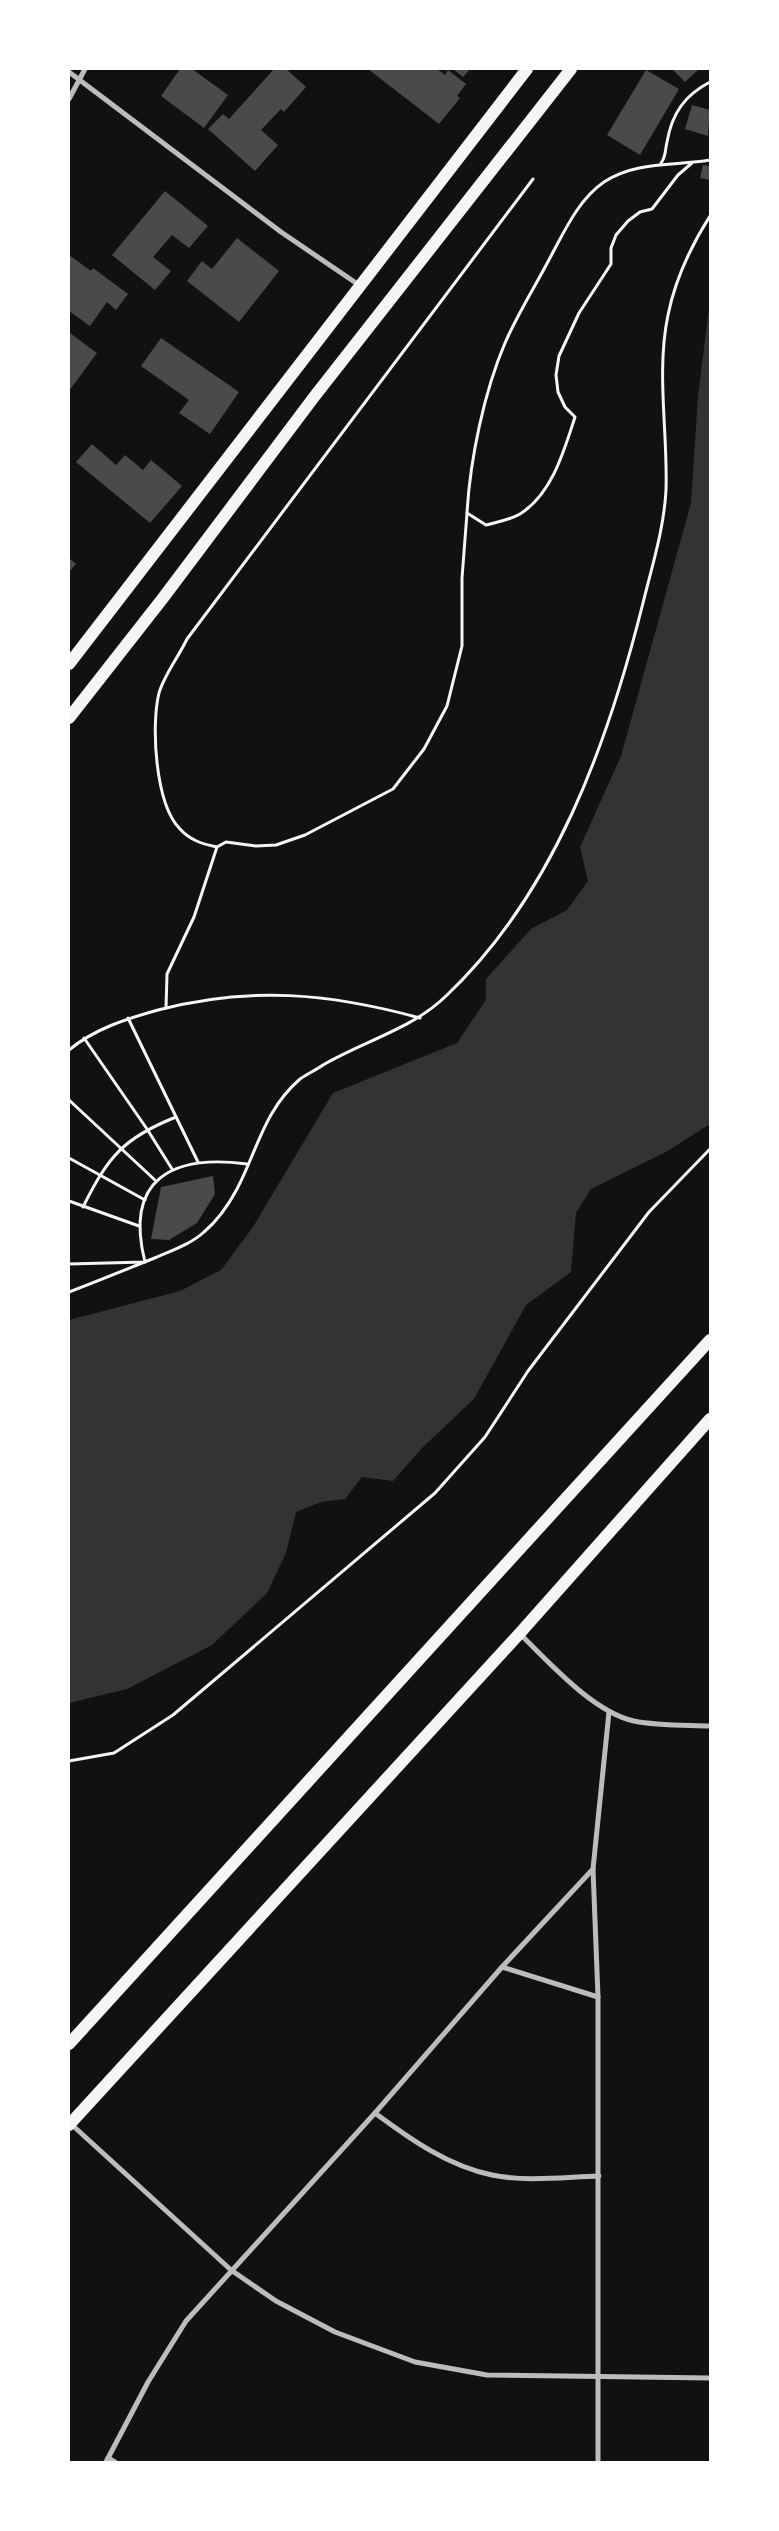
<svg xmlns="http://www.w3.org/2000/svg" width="779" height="2531" font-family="Mulish,sans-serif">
	<rect width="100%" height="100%" fill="#111"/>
	<polygon fill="#333" points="710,300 710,1124 666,1152 591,1189 576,1213 571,1272 526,1305 474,1399 423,1447 393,1481 362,1477 345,1499 321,1502 296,1512 286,1553 267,1593 212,1645 127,1689 69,1703 69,1320 180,1291 221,1270 253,1227 333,1093 457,1043 486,1000 486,979 531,929 567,910 588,881 580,847 621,756 691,503 698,396"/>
	<g fill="#4a4a4a">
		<polygon points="180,69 192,69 228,95 204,128 161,96"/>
		<polygon points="274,69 286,69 306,87 284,112 281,109 261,130 278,145 255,171 208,129 223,114 229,119"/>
		<polygon points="368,69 437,69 445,75 448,70 466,84 457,96 460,98 439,124"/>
		<polygon points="453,69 470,69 463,77"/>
		<polygon points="672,69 699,69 685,82"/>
		<polygon points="646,70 679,89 640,155 607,135"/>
		<polygon points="692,105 710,110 708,136 685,129"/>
		<polygon points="703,165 710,166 710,180 700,178"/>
		<polygon points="165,191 208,226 189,248 172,235 153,257 171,271 155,290 112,255"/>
		<polygon points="237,238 279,271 239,322 187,281 202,261 212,269"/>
		<polygon points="69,255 91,271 93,268 128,294 116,310 107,302 90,326 69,311"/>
		<polygon points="70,333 97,353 69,391 69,334"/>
		<polygon points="161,338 239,392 210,434 179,413 189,400 141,366"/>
		<polygon points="92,444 116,465 125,455 143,470 151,460 182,486 150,523 76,462"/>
		<polygon points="69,558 76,564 69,572"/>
		<polygon points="213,1176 215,1194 197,1223 169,1240 151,1239 161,1187"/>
	</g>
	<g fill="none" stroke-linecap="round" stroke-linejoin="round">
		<g stroke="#f5f5f5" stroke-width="3">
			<path d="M 661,163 C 666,157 665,150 667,142 C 672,113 685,95 710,82"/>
			<path d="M 692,163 L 678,175 L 652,209 L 640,212 L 628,221 L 616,235 L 611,248 L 611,264 L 579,313 L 559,356 L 556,375 L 558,392 L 565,407 L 575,417 C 564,451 552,494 520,514 C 510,520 497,522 486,525 L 467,513 C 470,460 484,392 505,343 C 518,313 536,285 551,256 C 565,230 579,199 604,182 C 635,161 675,166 710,160"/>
			<path d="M 217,847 C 202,844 190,840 180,829 C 155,804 151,725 159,693 C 164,675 179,656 187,639 L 533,179"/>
			<polyline points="166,1008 167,974 194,917 217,847 226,842 256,846 276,845 305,835 393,789 424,749 447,706 462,646 462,578 467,513"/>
			<polyline points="128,1018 198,1162"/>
			<polyline points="84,1038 147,1129 172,1169"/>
			<path d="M 69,1050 C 94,1029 126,1019 158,1010 C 250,986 329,993 420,1018"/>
			<polyline points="69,1100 156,1181"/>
			<polyline points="69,1158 145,1200"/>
			<polyline points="69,1201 139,1226"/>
			<path d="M 83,1207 C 108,1157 123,1138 176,1117"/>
			<path d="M 69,1264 L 145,1262 C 124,1179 172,1154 247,1164"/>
			<path d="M 69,1292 C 98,1281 127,1269 157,1257 C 173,1250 191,1244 204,1232 C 217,1221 229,1204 237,1189 C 257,1151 264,1110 300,1079 C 307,1074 316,1070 323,1065 C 364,1041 412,1029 446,996 C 554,894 608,743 643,603 C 652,566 664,529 666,490 C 668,433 656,372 668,315 C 675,280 691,246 710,216"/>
			<polyline points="69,1761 114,1753 173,1715 435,1493 485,1437 528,1371 649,1212 710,1149"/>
		</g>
		<g stroke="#bcbcbc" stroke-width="5">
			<polyline points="69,72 281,232 359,285"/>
			<polyline points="69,99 85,69"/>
			<path d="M 520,1634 C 550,1663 593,1712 634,1721 C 658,1726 685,1725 710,1726"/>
			<polyline points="502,1967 598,1997"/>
			<path d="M 375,2113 C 410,2139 448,2166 492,2175 C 526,2182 564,2177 599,2176"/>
			<polyline points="71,2124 231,2270 276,2301 335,2332 415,2362 487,2375 710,2378"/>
			<polyline points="108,2458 115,2462"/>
			<polyline points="106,2462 148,2382 186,2321 375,2113 502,1967 593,1869"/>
			<polyline points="598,2462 598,1997 593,1869 609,1712"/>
		</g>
		<g stroke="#f5f5f5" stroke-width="12">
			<polyline points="69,664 527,69"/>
			<polyline points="69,718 163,598 314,397 571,69"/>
			<polyline points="69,2044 710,1340"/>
			<polyline points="69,2125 520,1633 710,1419"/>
		</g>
	</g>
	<rect width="779" height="2531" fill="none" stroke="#ffffff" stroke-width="140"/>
</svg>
